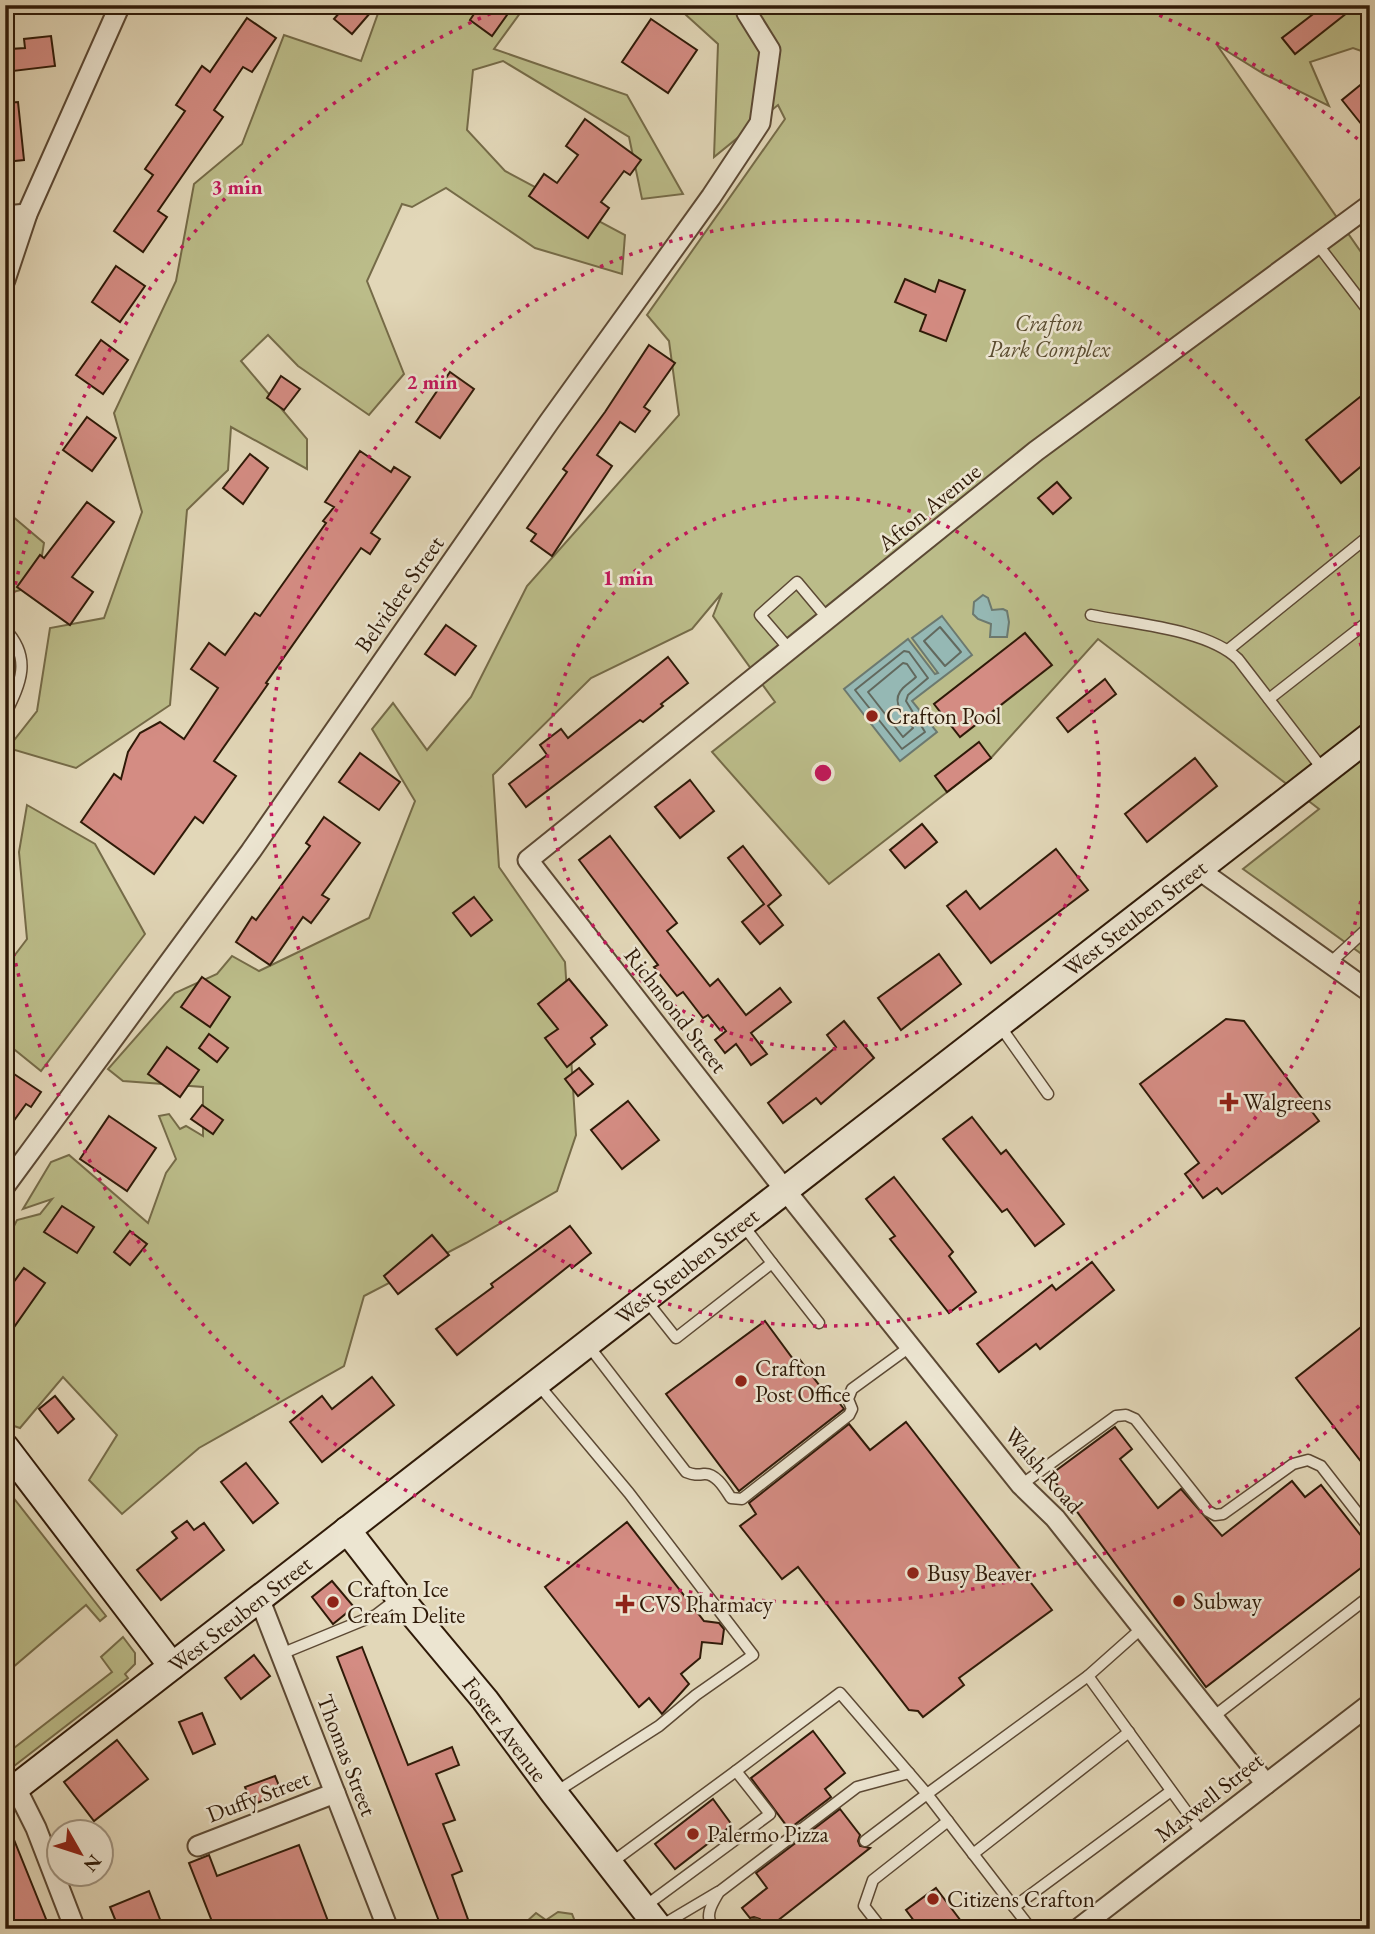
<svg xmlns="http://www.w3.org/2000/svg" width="1375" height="1934" font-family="'EB Garamond',serif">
	<rect width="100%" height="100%" fill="#e2d7b8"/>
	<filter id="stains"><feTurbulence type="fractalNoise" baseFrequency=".00286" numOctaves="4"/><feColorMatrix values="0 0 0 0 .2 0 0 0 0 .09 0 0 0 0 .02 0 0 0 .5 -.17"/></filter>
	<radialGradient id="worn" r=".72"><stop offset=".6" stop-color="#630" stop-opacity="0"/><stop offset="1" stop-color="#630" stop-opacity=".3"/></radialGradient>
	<g fill="#bbbc89" stroke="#756b48" stroke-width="2">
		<polygon points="381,5 526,5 494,49 627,95 683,194 642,199 629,137 503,61 473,70 467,130 505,171 625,235 622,274 535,248 446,188 412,207 402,204 367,281 404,374 369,415 298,366 268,335 241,361 307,439 307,469 231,427 228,470 187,510 170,705 76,768 8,748 37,711 50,628 104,618 142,512 114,413 176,281 194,184 242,144 284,35 361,61"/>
		<polygon points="675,5 1370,5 1370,54 1353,48 1310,62 1329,106 1264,74 1217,45 1370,265 1370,960 1243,869 1319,809 1098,639 991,758 829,884 712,752 775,702 713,616 722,593 692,629 591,678 493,775 499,867 565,962 576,1135 557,1191 466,1243 364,1296 344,1366 199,1448 122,1514 89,1480 117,1435 63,1377 20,1428 5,1423 5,1244 17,1220 40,1214 52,1199 23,1209 51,1162 69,1155 148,1223 166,1173 176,1159 159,1116 169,1114 180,1129 186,1126 203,1136 203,1087 123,1081 108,1069 175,993 217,974 232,956 259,971 369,918 415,801 372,729 393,703 427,750 471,697 527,586 679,415 669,341 647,315 785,119 778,105 714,157 718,44"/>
		<polygon points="5,510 44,543 37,586 5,594"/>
		<polygon points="27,805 95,844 145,934 41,1071 10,1046 5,1049 5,968 27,939 19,852"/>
		<polygon points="5,1487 106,1616 100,1621 86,1605 5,1674"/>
		<polygon points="123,1637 135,1653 135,1664 125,1674 128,1678 5,1773 5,1755 112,1672 101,1657"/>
		<polygon points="558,1912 572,1914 578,1929 531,1929 525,1923 536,1913 546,1920"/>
	</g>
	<g fill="#95b8b4" stroke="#6c796f" stroke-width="2">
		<polygon points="983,595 988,598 992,610 1003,609 1007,611 1009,622 1007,637 990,637 991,624 978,619 973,614 974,602"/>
		<polygon points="942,616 972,655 912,701 937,732 900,761 844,689 908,639 935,674 938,673 912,638"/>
	</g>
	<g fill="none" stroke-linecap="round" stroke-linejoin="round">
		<g stroke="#62695e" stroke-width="2">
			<polygon points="940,627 961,652 945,666 924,641"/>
			<polygon points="904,651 909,652 928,678 908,695 906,701 925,732 902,749 855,690"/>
			<path d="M 903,663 L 907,664 L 916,677 C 912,681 907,684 903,688 C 889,702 905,716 913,728 L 903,737 L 868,692 Z"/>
		</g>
	</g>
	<g fill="#d48c83" stroke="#2f1a08" stroke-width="2">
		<polygon points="346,5 377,5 352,34 334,19"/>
		<polygon points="480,5 494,5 507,15 492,36 470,20"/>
		<polygon points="1325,5 1357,5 1295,54 1282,38"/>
		<polygon points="247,18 276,38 252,72 243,67 214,110 223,117 158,211 167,217 143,252 114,231 153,175 145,169 185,111 176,105 202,66 210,72"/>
		<polygon points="651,19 697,50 668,93 622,62"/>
		<polygon points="51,36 55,66 13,71 10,49 25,48 24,39"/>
		<polygon points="1370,77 1370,135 1342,100"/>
		<polygon points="18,102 24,160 5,162 5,103"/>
		<polygon points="585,119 641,160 630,175 624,171 601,202 609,208 588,238 529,196 544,174 557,183 578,155 566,146"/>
		<polygon points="116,266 145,286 120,322 92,302"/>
		<polygon points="905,279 935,292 939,280 965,290 946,341 920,331 926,315 895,302"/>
		<polygon points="101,340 128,360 103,394 76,375"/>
		<polygon points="649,345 675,363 644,407 650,411 635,432 620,422 597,455 612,466 552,556 531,541 536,534 527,528 567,472 563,469 605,412"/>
		<polygon points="450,372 474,389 440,438 416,422"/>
		<polygon points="281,376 300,389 284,410 267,398"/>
		<polygon points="1370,389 1370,459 1341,483 1306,440"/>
		<polygon points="87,417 116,438 92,471 63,450"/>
		<polygon points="360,451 391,472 394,467 410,477 371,533 380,539 370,554 361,548 266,683 268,684 214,761 236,776 203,823 195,817 154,874 81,822 114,774 121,779 128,752 140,733 160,722 184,739 218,688 191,669 209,643 225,655 255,613 260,616 326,523 323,521 334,507 325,502"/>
		<polygon points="250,454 268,468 243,504 223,488"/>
		<polygon points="1057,482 1071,498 1053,514 1038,498"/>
		<polygon points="87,502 114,522 72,577 93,592 70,625 17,587 40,555 44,558"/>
		<polygon points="446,625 476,646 455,675 425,654"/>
		<polygon points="1025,633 1052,665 960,737 934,704"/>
		<polygon points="668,657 688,683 661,704 663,706 643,722 640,720 526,807 509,784 547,755 540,745 561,729 568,738"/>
		<polygon points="1105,679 1116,694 1068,732 1057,718"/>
		<polygon points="979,742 991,758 947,792 935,776"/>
		<polygon points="360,753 400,782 379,810 339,782"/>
		<polygon points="1195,758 1217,786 1147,842 1125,814"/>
		<polygon points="690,780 714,811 680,838 655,807"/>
		<polygon points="324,817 360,843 322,895 329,899 311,923 303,917 270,965 236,942 252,917 256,920 310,846 306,843"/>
		<polygon points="922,824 937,842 905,868 890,850"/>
		<polygon points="610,836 677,923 667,931 710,986 718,979 746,1015 780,988 791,1002 751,1033 767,1054 751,1065 736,1044 725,1053 715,1040 726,1031 723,1027 720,1030 708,1015 703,1018 683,992 677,996 654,967 658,965 579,860"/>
		<polygon points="743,846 781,895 768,906 783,925 760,944 742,922 764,904 728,858"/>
		<polygon points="1056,849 1088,890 991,963 947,906 966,891 980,909"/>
		<polygon points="474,897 492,920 471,936 453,913"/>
		<polygon points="939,954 961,984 901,1030 878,998"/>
		<polygon points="202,977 230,997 210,1027 181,1007"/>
		<polygon points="569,979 607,1025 591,1038 595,1044 567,1067 545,1038 558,1029 538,1004"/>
		<polygon points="1226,1019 1244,1021 1319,1121 1222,1194 1217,1188 1203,1198 1185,1174 1199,1163 1140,1084"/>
		<polygon points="844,1021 874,1058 821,1104 816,1098 783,1123 768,1103 836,1047 827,1035"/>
		<polygon points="209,1034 228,1048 217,1062 199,1048"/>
		<polygon points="167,1047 199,1070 180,1097 148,1074"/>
		<polygon points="5,1068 41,1092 31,1107 26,1104 5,1133"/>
		<polygon points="579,1068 593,1084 578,1096 565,1079"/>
		<polygon points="628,1101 659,1140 622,1169 591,1130"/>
		<polygon points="202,1105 223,1120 213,1134 191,1119"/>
		<polygon points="109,1116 156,1148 127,1191 80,1159"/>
		<polygon points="972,1117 1001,1154 1006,1150 1064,1224 1035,1246 1007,1209 1002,1212 943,1139"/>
		<polygon points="894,1177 953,1252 949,1256 976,1292 949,1313 890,1239 895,1236 866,1199"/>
		<polygon points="62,1206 94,1227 77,1253 44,1232"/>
		<polygon points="570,1226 591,1253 572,1268 570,1265 457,1355 436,1329 493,1287 491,1284"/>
		<polygon points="130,1231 147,1244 130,1265 114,1252"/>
		<polygon points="432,1235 449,1255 398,1294 384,1276"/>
		<polygon points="1092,1262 1114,1290 1040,1349 1036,1344 999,1372 977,1344 1052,1285 1056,1290"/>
		<polygon points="24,1268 45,1283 5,1340 5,1294"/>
		<polygon points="1370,1320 1370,1473 1296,1378"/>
		<polygon points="765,1321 796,1363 800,1360 826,1394 833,1395 844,1409 739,1491 666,1394"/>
		<polygon points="372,1377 394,1405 322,1462 290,1422 322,1396 332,1409"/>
		<polygon points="55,1396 74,1419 58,1433 39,1409"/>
		<polygon points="906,1422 1052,1610 959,1678 964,1685 923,1717 918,1711 909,1710 798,1567 782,1579 740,1526 756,1514 749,1503 849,1424 870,1450"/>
		<polygon points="1115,1427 1132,1449 1120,1459 1158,1508 1181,1489 1222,1536 1292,1481 1305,1497 1321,1485 1370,1547 1370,1561 1206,1687 1050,1475"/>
		<polygon points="246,1463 278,1503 253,1523 221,1482"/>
		<polygon points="187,1521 194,1530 204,1523 224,1550 161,1600 137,1570 177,1538 172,1532"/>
		<polygon points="627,1522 704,1621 719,1623 724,1629 722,1644 702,1642 700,1658 681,1674 689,1684 662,1714 649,1698 639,1707 545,1587"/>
		<polygon points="332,1581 354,1607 333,1624 312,1597"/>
		<polygon points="362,1647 408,1765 452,1747 459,1765 436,1774 455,1820 443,1824 462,1871 452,1875 470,1925 459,1929 442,1929 337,1657"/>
		<polygon points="254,1655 270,1676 241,1699 225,1678"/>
		<polygon points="202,1713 215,1744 193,1754 179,1722"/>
		<polygon points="813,1731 845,1773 825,1789 831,1797 789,1829 751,1778"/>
		<polygon points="117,1740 148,1779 94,1821 64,1782"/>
		<polygon points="275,1776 282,1793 252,1805 245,1787"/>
		<polygon points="713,1799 732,1825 675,1869 655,1844"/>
		<polygon points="840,1809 860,1835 858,1841 860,1846 870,1848 767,1929 761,1929 762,1923 760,1919 754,1917 750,1918 742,1908 767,1888 756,1873"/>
		<polygon points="5,1820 6,1820 50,1929 5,1929"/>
		<polygon points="299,1845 331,1929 215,1929 189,1863 209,1855 217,1876"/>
		<polygon points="936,1888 967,1929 920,1929 906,1910"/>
		<polygon points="149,1891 161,1922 146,1929 119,1929 110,1907"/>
	</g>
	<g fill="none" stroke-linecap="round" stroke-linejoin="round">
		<defs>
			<g id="lane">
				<polyline points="1318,245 1370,313"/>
				<path d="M 1091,615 C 1133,624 1207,629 1238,659 L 1324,771"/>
				<path d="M 5,629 C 33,659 20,684 5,715"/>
				<polyline points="790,650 760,615 797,582 828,619"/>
				<polyline points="1228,650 1370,535"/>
				<polyline points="1269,699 1370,620"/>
				<polyline points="1330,963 1370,926"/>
				<polyline points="1000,1026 1048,1094"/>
				<polyline points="772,1263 819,1323"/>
				<polyline points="645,1299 676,1338 772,1263 743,1225"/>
				<path d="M 588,1345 L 686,1472 C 694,1475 697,1475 704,1474 C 716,1473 725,1489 731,1498 L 742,1499 L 849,1415 L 852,1409 L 848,1399 L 852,1389 L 911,1346"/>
				<polyline points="537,1383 629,1493 753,1655 696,1695 659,1726 556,1792"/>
				<polyline points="1021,1485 1116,1416 1126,1415 1135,1419 1208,1511 1215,1515 1223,1514 1293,1464 1308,1460 1321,1466 1370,1529"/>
				<polyline points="1142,1628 1088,1676 1202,1833"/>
				<polyline points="281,1654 376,1615 397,1599"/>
				<polyline points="1213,1717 1370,1596"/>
				<polyline points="736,1771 840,1693 927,1794 865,1841"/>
				<polyline points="973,1854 1129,1732"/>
				<polyline points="611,1863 736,1771 770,1814 644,1907"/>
				<polyline points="1014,1907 1171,1791"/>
				<polyline points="659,1927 718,1892"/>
				<path d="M 713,1929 C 704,1915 712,1904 719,1892 L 857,1787 L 909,1773"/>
				<polyline points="749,1929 755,1924"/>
				<polyline points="882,1929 864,1906 873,1880 948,1821"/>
				<polyline points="1031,1929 927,1794 1088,1676"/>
			</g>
			<g id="street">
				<polyline points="5,216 27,214"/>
				<polyline points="5,280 27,214 120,5"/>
				<polyline points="1198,869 1370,992"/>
				<polyline points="5,1186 251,851 549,422 711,197 760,123 770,50 747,13"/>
				<polyline points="259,1598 388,1929"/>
				<polyline points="1266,1784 1055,1518 1021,1485 785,1190 528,860 1036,451 1370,205"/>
				<polyline points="16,1788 36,1828 75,1929"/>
				<polyline points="198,1846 335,1793"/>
				<polyline points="1078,1929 1370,1704"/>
			</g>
			<g id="secondary">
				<polyline points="5,1447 172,1666"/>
				<polyline points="347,1530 399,1597 485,1700 554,1793 660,1929"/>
				<polyline points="5,1796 1370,736"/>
			</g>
		</defs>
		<use href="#lane" stroke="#5c4934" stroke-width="13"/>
		<use href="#street" stroke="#5c4934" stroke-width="23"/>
		<use href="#secondary" stroke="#2f1a08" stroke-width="30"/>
		<use href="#lane" stroke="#ece5d1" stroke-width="10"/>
		<use href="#street" stroke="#ece5d1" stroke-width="19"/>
		<use href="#secondary" stroke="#ece5d1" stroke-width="26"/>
	</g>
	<g fill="none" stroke="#c2185b" stroke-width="3.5" stroke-dasharray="3.5 7">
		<circle cx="823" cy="773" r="276"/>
		<path d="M1369 860A553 553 0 1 1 1369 686"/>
		<path d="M1367 1399A829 829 0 0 1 5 910M5 636A829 829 0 0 1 506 7M1140 7A829 829 0 0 1 1367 147"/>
	</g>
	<g fill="#8f2418" stroke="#ece5d1" stroke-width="2.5">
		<circle cx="872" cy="716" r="7"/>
		<path d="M1225.5 1091.5h7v7h7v7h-7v7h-7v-7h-7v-7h7z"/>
		<circle cx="741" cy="1381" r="7"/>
		<circle cx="913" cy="1573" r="7"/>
		<circle cx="1179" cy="1601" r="7"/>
		<circle cx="333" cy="1602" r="7"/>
		<path d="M621.5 1593.5h7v7h7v7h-7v7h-7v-7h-7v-7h7z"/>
		<circle cx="693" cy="1834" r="7"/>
		<circle cx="933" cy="1899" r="7"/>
	</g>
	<g text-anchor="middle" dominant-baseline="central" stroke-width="5" stroke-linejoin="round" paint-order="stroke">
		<g font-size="23" font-style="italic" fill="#594b2f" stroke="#ece5d1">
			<text x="1049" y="323">Crafton<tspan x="1049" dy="26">Park Complex</tspan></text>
		</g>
		<g font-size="23" fill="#2f1a08" stroke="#ece5d1">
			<text transform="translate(929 507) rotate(-39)">Afton Avenue</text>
			<text transform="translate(399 594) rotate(-55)">Belvidere Street</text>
			<text transform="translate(1135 918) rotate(-38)">West Steuben Street</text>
			<text transform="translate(676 1010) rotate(52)">Richmond Street</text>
			<text transform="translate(687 1266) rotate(-38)">West Steuben Street</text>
			<text transform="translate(1044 1470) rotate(49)">Walsh Road</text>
			<text transform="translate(240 1614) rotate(-38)">West Steuben Street</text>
			<text transform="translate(505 1729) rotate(53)">Foster Avenue</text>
			<text transform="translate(347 1755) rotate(69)">Thomas Street</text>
			<text transform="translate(258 1796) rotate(-21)">Duffy Street</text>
			<text transform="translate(1209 1797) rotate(-38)">Maxwell Street</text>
		</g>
		<g font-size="23" fill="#2f1a08" stroke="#ece5d1" text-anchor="start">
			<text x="886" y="716">Crafton Pool</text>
			<text x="1243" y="1102">Walgreens</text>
			<text x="755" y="1368">Crafton<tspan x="755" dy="26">Post Office</tspan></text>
			<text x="927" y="1573">Busy Beaver</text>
			<text x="347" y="1589">Crafton Ice<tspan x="347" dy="26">Cream Delite</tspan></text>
			<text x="1193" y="1601">Subway</text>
			<text x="639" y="1604">CVS Pharmacy</text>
			<text x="707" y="1834">Palermo Pizza</text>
			<text x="947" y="1899">Citizens Crafton</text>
		</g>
	</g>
	<circle cx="823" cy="773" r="10" fill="#c2185b" stroke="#ece5d1" stroke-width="3.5"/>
	<g font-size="21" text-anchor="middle" font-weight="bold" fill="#c2185b" stroke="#ece5d1" stroke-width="5" stroke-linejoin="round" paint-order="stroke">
		<text x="237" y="194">3 min</text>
		<text x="432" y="389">2 min</text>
		<text x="628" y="585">1 min</text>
	</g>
	<rect width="1375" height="1934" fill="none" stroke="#e2d7b8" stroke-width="28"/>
	<rect x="7" y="7" width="1361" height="1920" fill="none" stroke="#2f1a08" stroke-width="3.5"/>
	<rect x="14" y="14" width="1347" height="1906" fill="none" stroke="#2f1a08" stroke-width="2"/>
	<g transform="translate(80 1853) rotate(129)"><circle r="33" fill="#ece5d1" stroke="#a09481" stroke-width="2"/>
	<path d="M0-5L12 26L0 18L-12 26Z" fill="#8f2418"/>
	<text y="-10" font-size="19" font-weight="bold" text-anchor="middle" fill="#2f1a08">N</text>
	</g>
	<rect width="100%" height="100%" filter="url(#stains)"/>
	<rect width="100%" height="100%" fill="url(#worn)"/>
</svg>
